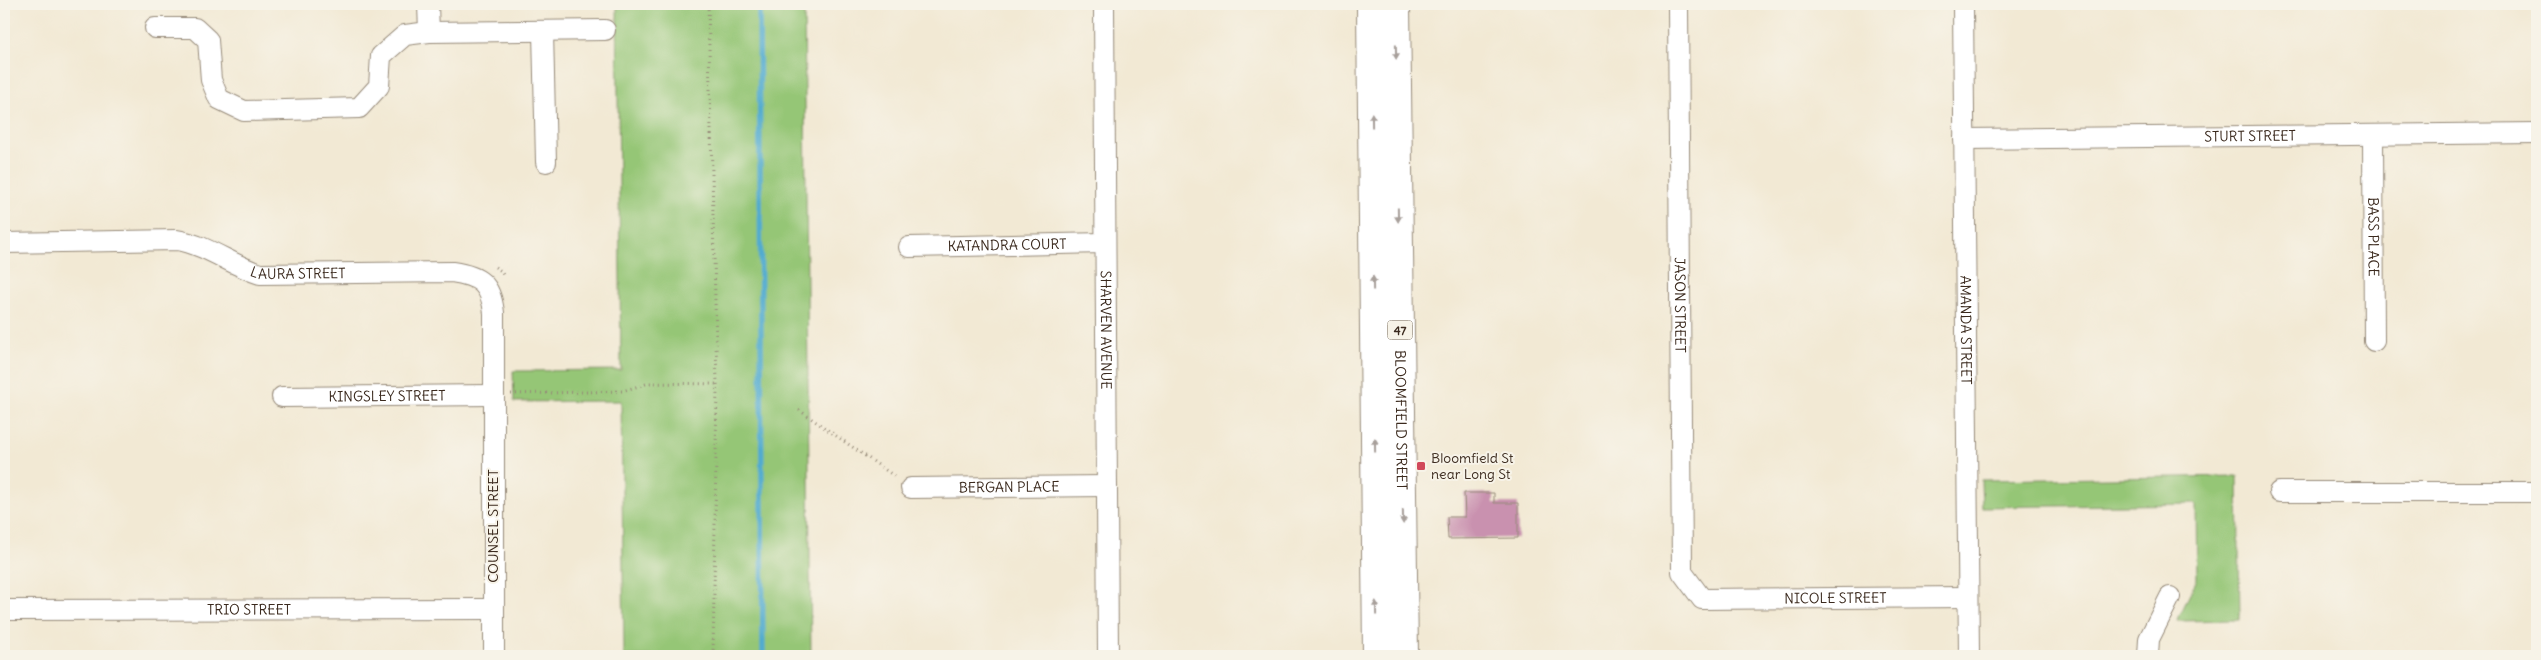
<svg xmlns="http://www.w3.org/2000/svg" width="2541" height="660" font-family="Delius,sans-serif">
	<rect width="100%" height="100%" fill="#f7f3e8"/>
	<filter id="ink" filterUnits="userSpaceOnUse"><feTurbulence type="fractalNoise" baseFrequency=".02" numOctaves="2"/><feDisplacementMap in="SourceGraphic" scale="10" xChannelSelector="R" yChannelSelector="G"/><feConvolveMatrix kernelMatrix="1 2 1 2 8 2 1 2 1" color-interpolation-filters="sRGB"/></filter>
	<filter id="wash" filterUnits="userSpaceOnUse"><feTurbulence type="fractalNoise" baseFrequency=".0096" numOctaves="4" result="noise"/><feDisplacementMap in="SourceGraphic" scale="20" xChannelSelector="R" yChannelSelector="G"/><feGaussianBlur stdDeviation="1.12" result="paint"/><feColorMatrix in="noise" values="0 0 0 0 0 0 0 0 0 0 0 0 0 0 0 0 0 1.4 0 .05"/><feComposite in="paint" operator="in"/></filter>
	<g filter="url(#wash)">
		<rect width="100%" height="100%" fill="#f2e9d4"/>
		<g fill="#95c676" stroke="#68784a">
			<polygon points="617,4 804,4 811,656 624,656 621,401 514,402 513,371 621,370"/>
			<polygon points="2238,476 2240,620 2177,621 2197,579 2196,504 1982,507 1981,480"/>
		</g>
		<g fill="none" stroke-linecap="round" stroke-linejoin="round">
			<polyline stroke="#51abcf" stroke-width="5.5" points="759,4 763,656"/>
		</g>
		<g id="blocks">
			<polygon fill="#c991af" points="1464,493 1494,493 1494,503 1518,503 1518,538 1448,539 1447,517 1465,517"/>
		</g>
	</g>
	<g filter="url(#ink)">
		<use href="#blocks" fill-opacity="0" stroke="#968a79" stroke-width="1"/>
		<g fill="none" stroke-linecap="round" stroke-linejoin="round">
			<defs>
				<g id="minor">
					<polyline points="428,4 429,32"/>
					<path id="s1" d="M 1104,4 L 1108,656"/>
					<path id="s2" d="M 1678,4 L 1682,572 L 1702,599 L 1968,597"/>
					<path id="s3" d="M 1963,4 L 1969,656"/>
					<polyline points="155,28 195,28 208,40 211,80 219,99 244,111 359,108 379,86 381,56 405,35 429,32 605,30"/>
					<polyline points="543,31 546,162"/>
					<path id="s4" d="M 2373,135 L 2374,341"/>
					<path id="s5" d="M 1964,139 L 2537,133"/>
					<path id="s6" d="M 4,243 L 177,240 C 207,245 231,265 260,274 L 452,272 C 480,276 491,284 494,313 L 494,656"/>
					<path id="s7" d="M 909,247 L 1105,243"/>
					<path id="s8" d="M 282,397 L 493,395"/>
					<path id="s9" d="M 911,488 L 1107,486"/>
					<polyline points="2279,492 2537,492"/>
					<path id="s10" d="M 4,610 L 493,609"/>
					<polyline points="2148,656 2149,639 2170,597"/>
				</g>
				<g id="highway">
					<polyline points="1371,4 1377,656"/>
					<path id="s11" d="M 1396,4 L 1404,656"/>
				</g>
			</defs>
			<use href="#minor" stroke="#968a79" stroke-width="22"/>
			<use href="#highway" stroke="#968a79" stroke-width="30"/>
			<g stroke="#968a79" stroke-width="3" stroke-dasharray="1 4" stroke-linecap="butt">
				<polyline points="708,4 717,384 713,656"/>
				<polyline points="495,267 501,271 504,277"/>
				<polyline points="511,394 622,391 649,383 717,384"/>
				<polyline points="799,410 897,478"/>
			</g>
			<use href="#minor" stroke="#fff" stroke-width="20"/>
			<use href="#highway" stroke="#fff" stroke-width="28"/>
		</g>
		<defs><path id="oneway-solid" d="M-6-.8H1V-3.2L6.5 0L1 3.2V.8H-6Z" transform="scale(1.25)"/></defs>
		<g fill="#a79f9a">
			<use href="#oneway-solid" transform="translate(1396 52) rotate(89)"/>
			<use href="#oneway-solid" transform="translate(1372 120) rotate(-91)"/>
			<use href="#oneway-solid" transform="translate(1398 215) rotate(89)"/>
			<use href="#oneway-solid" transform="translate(1373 283) rotate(-91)"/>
			<use href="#oneway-solid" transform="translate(1375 445) rotate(-91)"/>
			<use href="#oneway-solid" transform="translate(1403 517) rotate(89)"/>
			<use href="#oneway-solid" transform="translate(1376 608) rotate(-91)"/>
		</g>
	</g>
	<rect fill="#d1495b" stroke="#f7f3e8" stroke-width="2" x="1416" y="461" width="10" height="10" rx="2.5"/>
	<g text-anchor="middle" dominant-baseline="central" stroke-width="4" stroke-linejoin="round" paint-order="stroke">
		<rect fill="#f7f3e8" stroke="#73665b" stroke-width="1" x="1387.5" y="320.5" width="25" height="19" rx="4"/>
		<g font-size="12" font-weight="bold" fill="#3b2a1e">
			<text x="1400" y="330">47</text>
		</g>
		<g font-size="14" fill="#3b2a1e" stroke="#f7f3e8">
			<text stroke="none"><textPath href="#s5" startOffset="286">STURT STREET</textPath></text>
			<text stroke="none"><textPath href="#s4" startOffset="102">BASS PLACE</textPath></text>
			<text stroke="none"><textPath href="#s7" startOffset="98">KATANDRA COURT</textPath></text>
			<text stroke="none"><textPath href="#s6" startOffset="301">LAURA STREET</textPath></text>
			<text stroke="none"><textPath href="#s2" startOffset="301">JASON STREET</textPath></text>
			<text stroke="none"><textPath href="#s1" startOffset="326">SHARVEN AVENUE</textPath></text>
			<text stroke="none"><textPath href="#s3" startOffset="326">AMANDA STREET</textPath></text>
			<text stroke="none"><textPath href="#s8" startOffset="105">KINGSLEY STREET</textPath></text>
			<text stroke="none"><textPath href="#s11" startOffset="416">BLOOMFIELD STREET</textPath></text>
			<text stroke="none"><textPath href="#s9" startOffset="98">BERGAN PLACE</textPath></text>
			<text transform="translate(493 526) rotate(-90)">COUNSEL STREET</text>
			<text stroke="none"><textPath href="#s2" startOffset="735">NICOLE STREET</textPath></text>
			<text stroke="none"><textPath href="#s10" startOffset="245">TRIO STREET</textPath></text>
		</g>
		<g font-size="14" fill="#3b2a1e" stroke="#f7f3e8" text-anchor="start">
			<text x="1431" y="458">Bloomfield St<tspan x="1431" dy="16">near Long St</tspan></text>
		</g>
	</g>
	<rect width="2541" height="660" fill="none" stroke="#f7f3e8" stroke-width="20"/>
</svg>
